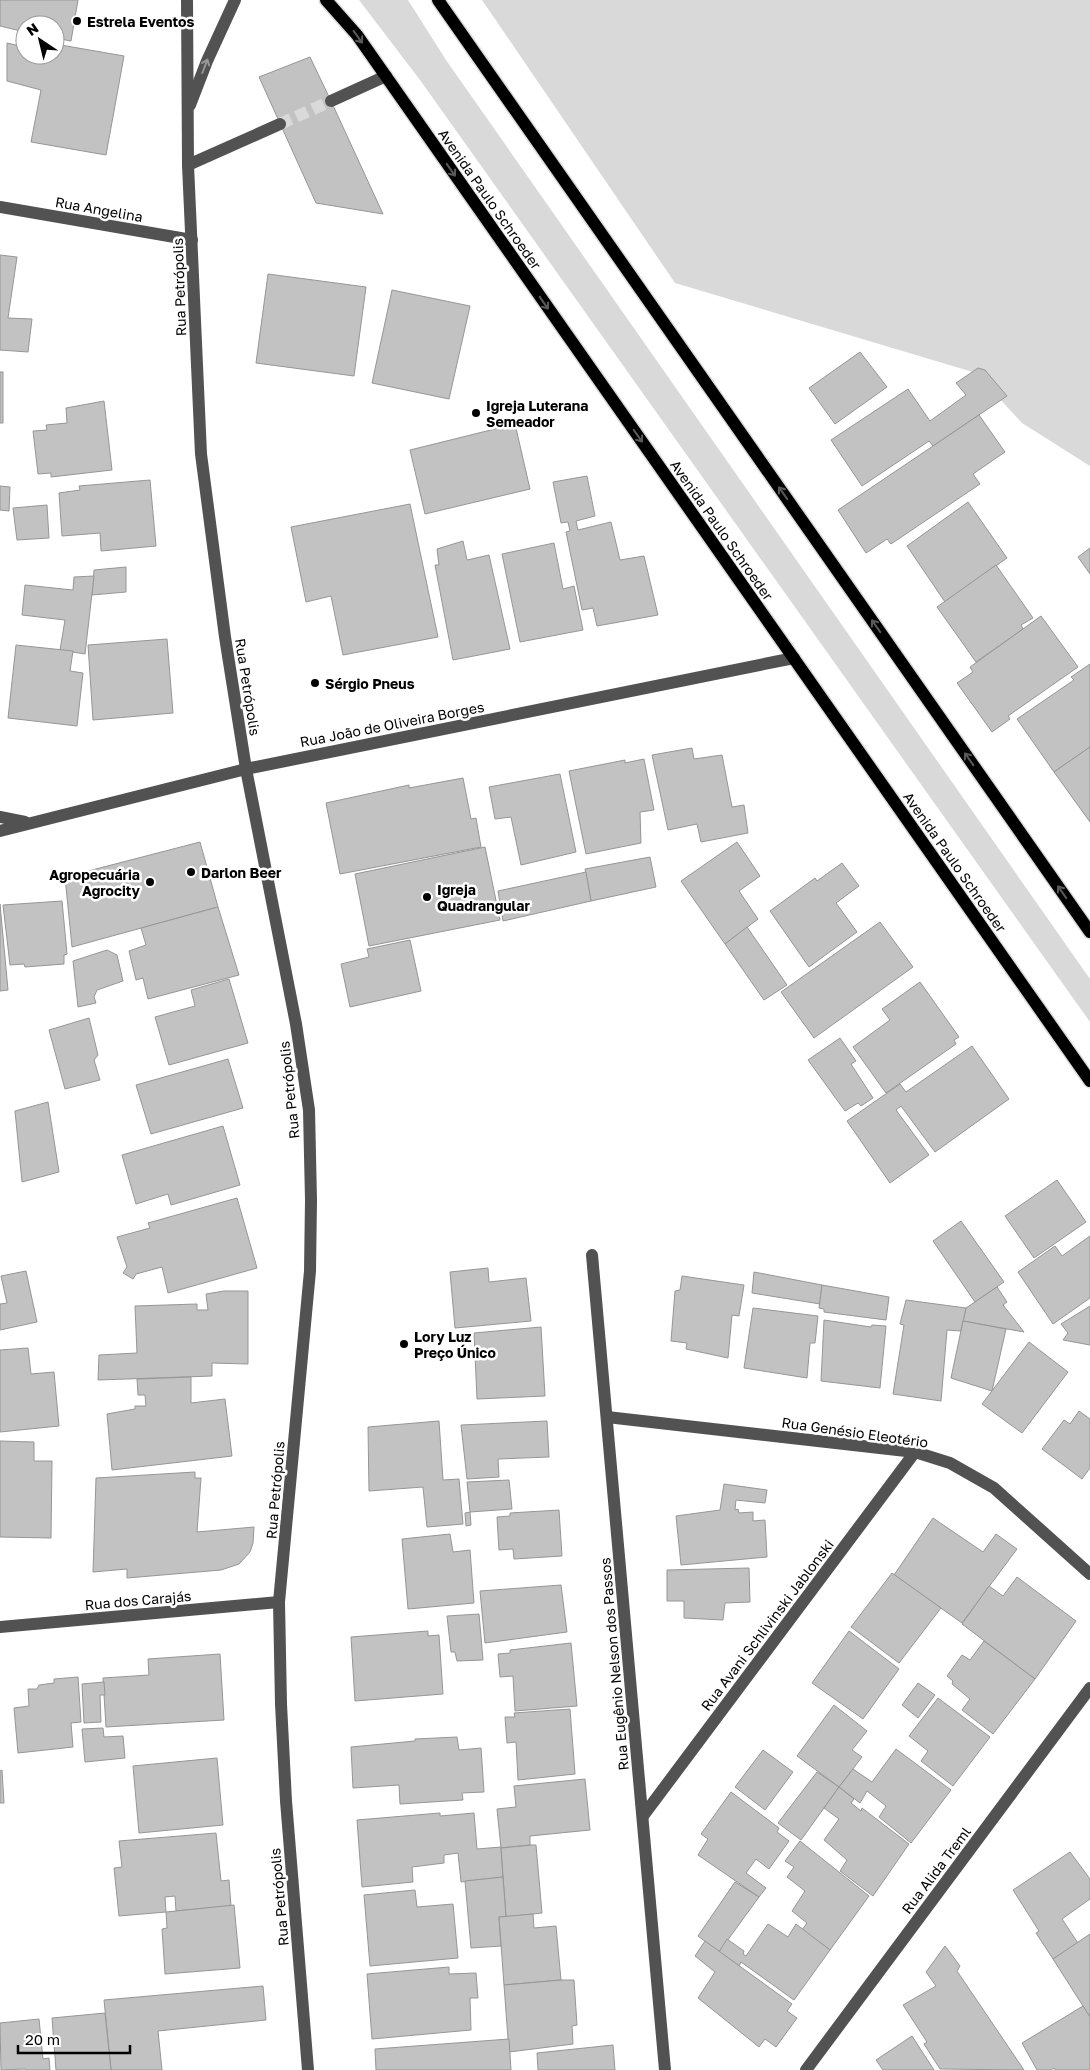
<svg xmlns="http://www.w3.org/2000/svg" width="1090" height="2070" font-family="'Golos Text',sans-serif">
	<rect width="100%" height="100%" fill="#fff"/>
	<g fill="#d9d9d9">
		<polygon points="359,0 408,0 446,60 1090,979 1090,1022 420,80"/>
		<polygon points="482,0 1090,0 1090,466 1022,423 976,373 675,283"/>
	</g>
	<g fill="#c2c2c2" stroke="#969696">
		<polygon points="0,0 78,0 71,41 55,38 55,25 25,25 25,32 0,26"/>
		<polygon points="7,43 25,47 25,55 55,55 55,44 124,56 106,155 31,142 41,90 7,81"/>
		<polygon points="310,57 331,101 383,214 316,203 259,77"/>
		<polygon points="0,255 17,257 8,318 32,319 28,352 0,350"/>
		<polygon points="268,274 366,287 354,376 256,363"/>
		<polygon points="392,290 470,306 449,399 372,383"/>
		<polygon points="860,352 887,387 835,424 809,388"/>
		<polygon points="978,368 985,370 1007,396 933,446 929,441 862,486 831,440 908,389 930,421 966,395 956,383"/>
		<rect x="0" y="372" width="3" height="51"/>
		<polygon points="104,401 112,470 51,477 51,473 38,474 33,431 47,430 46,425 67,423 66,408"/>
		<polygon points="979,415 1005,452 973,474 980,484 891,544 887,539 866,553 838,510"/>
		<polygon points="515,424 530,489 425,514 410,450"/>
		<polygon points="587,476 595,516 576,521 578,530 611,522 620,560 644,556 658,615 597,626 593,608 582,610 566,532 570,531 568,522 561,523 553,482"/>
		<polygon points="150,480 156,546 101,551 100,533 62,536 59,493 80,490 79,486"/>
		<polygon points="0,486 10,487 9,511 0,510"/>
		<polygon points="968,502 1007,558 945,602 907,546"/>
		<polygon points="410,504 438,637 343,655 331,596 306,602 291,527"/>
		<polygon points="47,505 49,538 17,540 13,508"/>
		<polygon points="463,541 467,560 489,555 510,649 453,660 435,565 439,565 437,549"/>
		<polygon points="554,543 563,589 574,586 583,630 520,642 502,554"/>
		<polygon points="1090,548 1090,574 1078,557"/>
		<polygon points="996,565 1033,618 1021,625 1023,629 976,662 937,607"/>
		<polygon points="126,567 126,592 92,595 94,570"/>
		<polygon points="94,576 85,654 60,650 65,620 22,615 25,585 73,590 74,577"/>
		<polygon points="1041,616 1078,667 1008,716 1010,719 992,732 957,683 973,672 970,667"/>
		<polygon points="167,639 173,713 93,720 88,645"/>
		<polygon points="16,645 73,651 70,671 83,673 77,726 8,718"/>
		<polygon points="1090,664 1090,747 1054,772 1017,719 1074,680 1071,677"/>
		<polygon points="1090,747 1090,822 1054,772"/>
		<polygon points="692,748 694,759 722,755 732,807 744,805 748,833 701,842 697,824 668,830 652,755"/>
		<polygon points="644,759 654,810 640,812 641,843 586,854 569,771 625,760 625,763"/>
		<polygon points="560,774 576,852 521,865 511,817 495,819 489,787"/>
		<polygon points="463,778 471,819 476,818 481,847 340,874 326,803 409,785 409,788"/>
		<polygon points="200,842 218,907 72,947 65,877"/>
		<polygon points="737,842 760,876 739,891 758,919 725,944 681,881"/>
		<polygon points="485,847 500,920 369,946 355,874"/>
		<polygon points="650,857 656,887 591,901 585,869"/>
		<polygon points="842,863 859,886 836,903 857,932 809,967 770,911 815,878 817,881"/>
		<polygon points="586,872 591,901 503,921 498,891"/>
		<polygon points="62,901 67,954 64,955 64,964 25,967 24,964 10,965 3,905"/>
		<polygon points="0,904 8,990 0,991"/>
		<polygon points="218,907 239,975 148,999 143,978 136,980 129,951 146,945 141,928"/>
		<polygon points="880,922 913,967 814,1038 781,992"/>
		<polygon points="747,927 787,985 764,1000 725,944"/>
		<polygon points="410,940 421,991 350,1007 341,964 369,957 367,949"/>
		<polygon points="107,950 117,955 123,981 97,990 94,997 96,1003 78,1007 73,961"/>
		<polygon points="229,979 248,1043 169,1065 155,1017 195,1006 191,990"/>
		<polygon points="920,982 959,1037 954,1040 956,1044 886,1093 853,1047 890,1020 882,1009"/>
		<polygon points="89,1018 98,1055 94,1060 100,1080 65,1089 49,1030"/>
		<polygon points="840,1038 856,1061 851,1064 873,1098 861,1106 858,1103 845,1111 808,1060"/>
		<polygon points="972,1046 1009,1099 935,1152 901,1106 896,1110 929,1155 890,1183 847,1121 900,1084 906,1092"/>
		<polygon points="228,1059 243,1108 151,1134 136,1085"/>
		<polygon points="48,1102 59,1172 22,1182 15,1111"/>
		<polygon points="223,1126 240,1185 171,1205 168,1194 136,1204 122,1155"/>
		<polygon points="1057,1180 1086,1222 1034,1258 1005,1216"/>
		<polygon points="237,1198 257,1268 168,1293 162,1267 136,1274 133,1279 123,1273 127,1267 117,1237 150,1228 148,1223"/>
		<polygon points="961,1221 1004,1282 975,1302 933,1241"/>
		<polygon points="1090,1236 1090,1298 1053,1324 1018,1272 1055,1246 1062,1256"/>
		<polygon points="488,1268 489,1282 526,1278 531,1321 455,1328 450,1272"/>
		<polygon points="26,1271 37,1322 0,1330 0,1304 7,1303 1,1276"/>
		<polygon points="754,1272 822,1285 820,1304 752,1293"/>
		<polygon points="682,1276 744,1285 739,1316 732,1315 728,1358 686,1349 687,1343 671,1341 675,1291 680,1290"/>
		<polygon points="822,1285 889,1297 886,1320 824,1312 824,1309 819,1308"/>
		<polygon points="997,1287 1007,1302 1003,1305 1024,1332 963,1321 966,1308"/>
		<polygon points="224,1291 248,1291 248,1364 212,1363 212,1376 98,1380 99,1355 137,1353 135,1306 197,1304 197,1310 208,1310 206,1294"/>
		<polygon points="906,1300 966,1308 961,1331 947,1330 941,1401 893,1394 904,1325 900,1324"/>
		<polygon points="1090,1306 1090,1345 1063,1340 1068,1333 1061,1324"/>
		<polygon points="753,1308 818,1316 815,1343 810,1343 807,1378 744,1368"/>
		<polygon points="824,1320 871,1327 872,1325 886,1326 880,1388 821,1381"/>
		<polygon points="963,1321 1006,1329 992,1391 951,1378"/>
		<polygon points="541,1327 545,1396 477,1399 474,1333"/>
		<polygon points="1029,1342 1068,1372 1022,1433 982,1404"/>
		<polygon points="28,1348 31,1374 54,1372 59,1426 0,1432 0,1350"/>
		<polygon points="191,1377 191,1403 225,1399 232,1456 112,1470 107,1414 135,1409 135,1406 146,1406 145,1395 138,1395 137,1379"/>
		<polygon points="1079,1411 1090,1419 1090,1468 1082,1479 1042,1449 1064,1420 1070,1424"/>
		<polygon points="439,1421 443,1480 459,1479 463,1524 427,1527 423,1487 369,1491 368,1427"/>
		<polygon points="547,1421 549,1457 498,1459 499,1477 467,1479 461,1425"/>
		<polygon points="0,1441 34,1442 34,1461 52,1461 51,1538 0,1537"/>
		<polygon points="195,1472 195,1478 201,1478 197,1532 254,1527 253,1543 250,1552 239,1564 221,1570 127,1578 127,1569 93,1572 96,1478"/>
		<polygon points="509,1480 512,1509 470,1512 467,1482"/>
		<polygon points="724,1484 767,1490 765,1503 736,1500 735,1510 738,1509 739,1513 753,1512 753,1521 765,1520 767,1557 681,1565 676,1516 720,1510"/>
		<polygon points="559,1510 562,1556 514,1559 513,1549 499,1550 497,1517 510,1516 510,1513"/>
		<polygon points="470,1512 471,1525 466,1526 465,1513"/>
		<polygon points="933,1518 983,1552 996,1534 1017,1549 962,1623 894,1575"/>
		<polygon points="450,1534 453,1552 470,1550 474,1603 408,1609 402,1539"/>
		<polygon points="749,1568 750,1602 725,1603 723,1620 684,1618 684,1601 667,1601 667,1570"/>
		<polygon points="892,1573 941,1608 899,1663 851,1627"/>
		<polygon points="1017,1577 1076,1621 1035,1679 962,1624 989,1586 1003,1596"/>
		<polygon points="561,1585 567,1632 485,1643 480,1591"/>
		<polygon points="479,1614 483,1660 457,1661 455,1652 451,1652 447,1616"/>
		<polygon points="428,1631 428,1636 439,1635 443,1694 355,1701 351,1637"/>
		<polygon points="849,1631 899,1669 863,1719 812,1683"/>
		<polygon points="984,1641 1035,1679 993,1734 962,1710 970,1699 952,1684 953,1681 947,1676 962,1655 970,1660"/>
		<polygon points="571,1643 577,1706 515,1711 513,1676 500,1677 498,1654 510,1653 510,1650"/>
		<polygon points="220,1654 224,1720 106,1727 103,1678 149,1675 148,1659"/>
		<polygon points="78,1677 81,1722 71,1723 73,1747 18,1753 14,1708 29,1706 28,1689 37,1689 39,1685 54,1683 54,1679"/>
		<polygon points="104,1682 105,1695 100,1695 101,1722 84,1723 82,1684"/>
		<polygon points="918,1683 935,1695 918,1718 902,1705"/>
		<polygon points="938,1698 990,1737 953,1786 921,1761 928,1751 909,1736"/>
		<polygon points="834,1705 867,1731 852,1750 862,1757 839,1787 797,1756"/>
		<polygon points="570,1709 575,1774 518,1780 516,1742 507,1743 505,1717 515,1717 514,1713"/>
		<polygon points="103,1728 104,1737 123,1736 125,1758 85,1762 82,1729"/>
		<polygon points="457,1737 459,1750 481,1748 484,1792 462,1793 463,1800 400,1804 399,1785 353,1788 351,1747 415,1741 415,1739"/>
		<polygon points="896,1749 951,1790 911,1843 879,1817 886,1806 867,1791 860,1803 839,1787 853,1769 872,1782"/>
		<polygon points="763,1750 793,1772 765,1810 735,1787"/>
		<polygon points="217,1758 223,1825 139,1833 133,1766"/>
		<polygon points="2,1770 4,1803 0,1803 0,1771"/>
		<polygon points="817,1772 839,1787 801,1840 778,1823"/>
		<polygon points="585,1779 590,1830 530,1836 530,1845 501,1848 497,1809 516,1807 514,1786"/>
		<polygon points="839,1787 854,1799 851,1803 861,1811 862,1808 909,1844 873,1896 840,1871 847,1860 824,1840 839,1819 824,1808"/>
		<polygon points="731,1792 779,1828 777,1832 789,1841 769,1869 756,1859 746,1873 766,1888 759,1897 698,1855 708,1839 701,1834"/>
		<polygon points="440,1813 440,1816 474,1813 477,1849 501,1847 503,1877 461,1882 458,1853 444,1855 444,1863 412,1867 413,1882 362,1887 357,1820"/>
		<polygon points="216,1833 221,1881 229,1880 231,1906 176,1911 175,1896 165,1897 166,1912 119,1916 114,1868 122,1867 119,1841"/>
		<polygon points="800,1841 869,1896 830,1950 802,1930 807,1923 792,1911 805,1891 787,1877 794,1867 785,1861"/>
		<polygon points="532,1845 536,1845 542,1913 506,1917 501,1848"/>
		<polygon points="1070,1852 1090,1879 1090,1899 1062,1919 1078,1943 1053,1959 1036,1933 1039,1931 1013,1890"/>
		<polygon points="503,1877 506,1917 499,1917 501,1946 471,1948 465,1881"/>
		<polygon points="735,1882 759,1897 719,1952 698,1936"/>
		<polygon points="415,1890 417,1907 453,1904 458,1958 370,1966 364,1895"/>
		<polygon points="234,1905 240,1968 165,1974 162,1929 167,1928 166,1912"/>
		<polygon points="533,1914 534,1928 556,1926 561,1980 504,1985 499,1917"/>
		<polygon points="768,1924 788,1937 796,1924 830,1950 794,2000 741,1962 739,1966 719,1952 727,1939 744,1951 743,1954 746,1956"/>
		<polygon points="1090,1934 1090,2017 1053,1959"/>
		<polygon points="705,1941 792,2004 787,2011 797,2018 776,2047 765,2039 759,2047 698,1998 715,1972 695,1956"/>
		<polygon points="945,1946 960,1966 957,1971 1024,2070 940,2069 924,2044 927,2042 903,2005 936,1986 926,1972"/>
		<polygon points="449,1967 449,1974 476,1973 478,1998 470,1998 471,2030 372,2039 367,1974"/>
		<polygon points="561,1980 574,1980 577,2025 572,2026 573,2044 509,2052 504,1985"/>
		<polygon points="263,1986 266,2020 158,2031 162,2070 111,2070 104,2000"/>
		<polygon points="1083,2006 1090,2017 1090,2070 1055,2070 1054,2068 1051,2070 1037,2070 1022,2043"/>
		<polygon points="105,2013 111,2070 56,2070 52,2018"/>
		<polygon points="39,2019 43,2059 49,2058 50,2070 26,2070 25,2069 1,2070 0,2023"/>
		<polygon points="912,2036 934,2070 883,2070 876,2060"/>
		<polygon points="509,2039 511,2070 376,2070 375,2049"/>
		<polygon points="613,2045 615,2070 538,2070 537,2053"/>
	</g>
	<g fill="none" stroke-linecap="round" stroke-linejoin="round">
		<polyline stroke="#d9d9d9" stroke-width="12" stroke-dasharray="12 6" stroke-linecap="butt" points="280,124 331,101"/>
		<defs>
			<g id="major">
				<polyline points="326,0 357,35 1090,1081"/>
				<polyline points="438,0 1090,932"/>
			</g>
		</defs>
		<use href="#major" stroke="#dbdbdb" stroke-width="15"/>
		<g stroke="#525252" stroke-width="12">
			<polyline points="187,0 188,165 201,454 225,637 246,769 296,1024 309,1110 311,1200 310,1271 279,1602 281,1704 286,1801 308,2070"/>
			<polyline points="331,101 386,76"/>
			<polyline points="190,105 207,61 235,0"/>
			<polyline points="188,165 280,124"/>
			<polyline points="0,207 192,240"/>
			<polyline points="0,817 25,822"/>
			<polyline points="0,831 246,769 794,658"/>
			<polyline points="592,1255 665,2070"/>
			<polyline points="607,1417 915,1452 950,1463 994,1488 1090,1574"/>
			<polyline points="0,1627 279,1602"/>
			<polyline points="643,1816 915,1452"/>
			<polyline points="806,2070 1090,1688"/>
		</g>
		<use href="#major" stroke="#000" stroke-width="12"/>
	</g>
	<defs><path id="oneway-shaft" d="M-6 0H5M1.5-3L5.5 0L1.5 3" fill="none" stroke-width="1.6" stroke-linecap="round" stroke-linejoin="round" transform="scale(1.25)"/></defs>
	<g stroke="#595959">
		<use href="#oneway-shaft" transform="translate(358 37) rotate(54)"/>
		<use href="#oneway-shaft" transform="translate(451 170) rotate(55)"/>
		<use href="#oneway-shaft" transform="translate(544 303) rotate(55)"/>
		<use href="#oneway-shaft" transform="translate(638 436) rotate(55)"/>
		<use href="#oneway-shaft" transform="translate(783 493) rotate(-125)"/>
		<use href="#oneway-shaft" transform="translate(876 626) rotate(-125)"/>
		<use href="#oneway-shaft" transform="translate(969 759) rotate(-125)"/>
		<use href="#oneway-shaft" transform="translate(1062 892) rotate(-125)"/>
	</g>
	<use stroke="#979797" href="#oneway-shaft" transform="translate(205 66) rotate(-69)"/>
	<g fill="#000" stroke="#fff" stroke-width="2">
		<circle cx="77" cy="21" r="5"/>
		<circle cx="476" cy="413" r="5"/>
		<circle cx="315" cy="683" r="5"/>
		<circle cx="191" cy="872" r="5"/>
		<circle cx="150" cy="882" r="5"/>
		<circle cx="427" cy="897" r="5"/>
		<circle cx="404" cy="1344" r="5"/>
	</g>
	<g text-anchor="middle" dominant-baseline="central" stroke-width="5" stroke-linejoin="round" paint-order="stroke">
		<g font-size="14" font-weight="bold" fill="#000" stroke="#fff" text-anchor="start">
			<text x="87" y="21">Estrela Eventos</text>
			<text x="486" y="405">Igreja Luterana<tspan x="486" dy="16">Semeador</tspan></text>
			<text x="325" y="683">Sérgio Pneus</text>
			<text x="201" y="872">Darlon Beer</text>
			<text x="140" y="874" text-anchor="end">Agropecuária<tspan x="140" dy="16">Agrocity</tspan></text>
			<text x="437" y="889">Igreja<tspan x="437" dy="16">Quadrangular</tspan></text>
			<text x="414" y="1336">Lory Luz<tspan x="414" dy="16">Preço Único</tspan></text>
		</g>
		<g font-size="14" fill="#000" stroke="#fff">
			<text transform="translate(490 199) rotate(55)">Avenida Paulo Schroeder</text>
			<text transform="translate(99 209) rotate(10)">Rua Angelina</text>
			<text transform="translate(179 287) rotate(-92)">Rua Petrópolis</text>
			<text transform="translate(722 530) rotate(55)">Avenida Paulo Schroeder</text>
			<text transform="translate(248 687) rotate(81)">Rua Petrópolis</text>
			<text transform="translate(392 724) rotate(-11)">Rua João de Oliveira Borges</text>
			<text transform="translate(955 862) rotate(55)">Avenida Paulo Schroeder</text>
			<text transform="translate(289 1090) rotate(-96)">Rua Petrópolis</text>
			<text transform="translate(855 1432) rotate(8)">Rua Genésio Eleotério</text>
			<text transform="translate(275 1490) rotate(-85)">Rua Petrópolis</text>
			<text transform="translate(138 1600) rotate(-5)">Rua dos Carajás</text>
			<text transform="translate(767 1625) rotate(-53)">Rua Avani Schlivinski Jablonski</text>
			<text transform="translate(614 1664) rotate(-95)">Rua Eugênio Nelson dos Passos</text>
			<text transform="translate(936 1870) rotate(-53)">Rua Alida Treml</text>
			<text transform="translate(279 1897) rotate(-95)">Rua Petrópolis</text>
		</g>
	</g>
	<g transform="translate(40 40) rotate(325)"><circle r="24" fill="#ffffff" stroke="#999999"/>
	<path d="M0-4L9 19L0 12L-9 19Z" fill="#000000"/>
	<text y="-8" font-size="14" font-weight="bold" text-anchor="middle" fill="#000000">N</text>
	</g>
	<path d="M18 2045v8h112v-8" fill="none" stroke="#000000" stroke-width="2.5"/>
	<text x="25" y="2045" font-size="15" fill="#000000" stroke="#ffffff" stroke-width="4" paint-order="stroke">20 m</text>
</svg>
